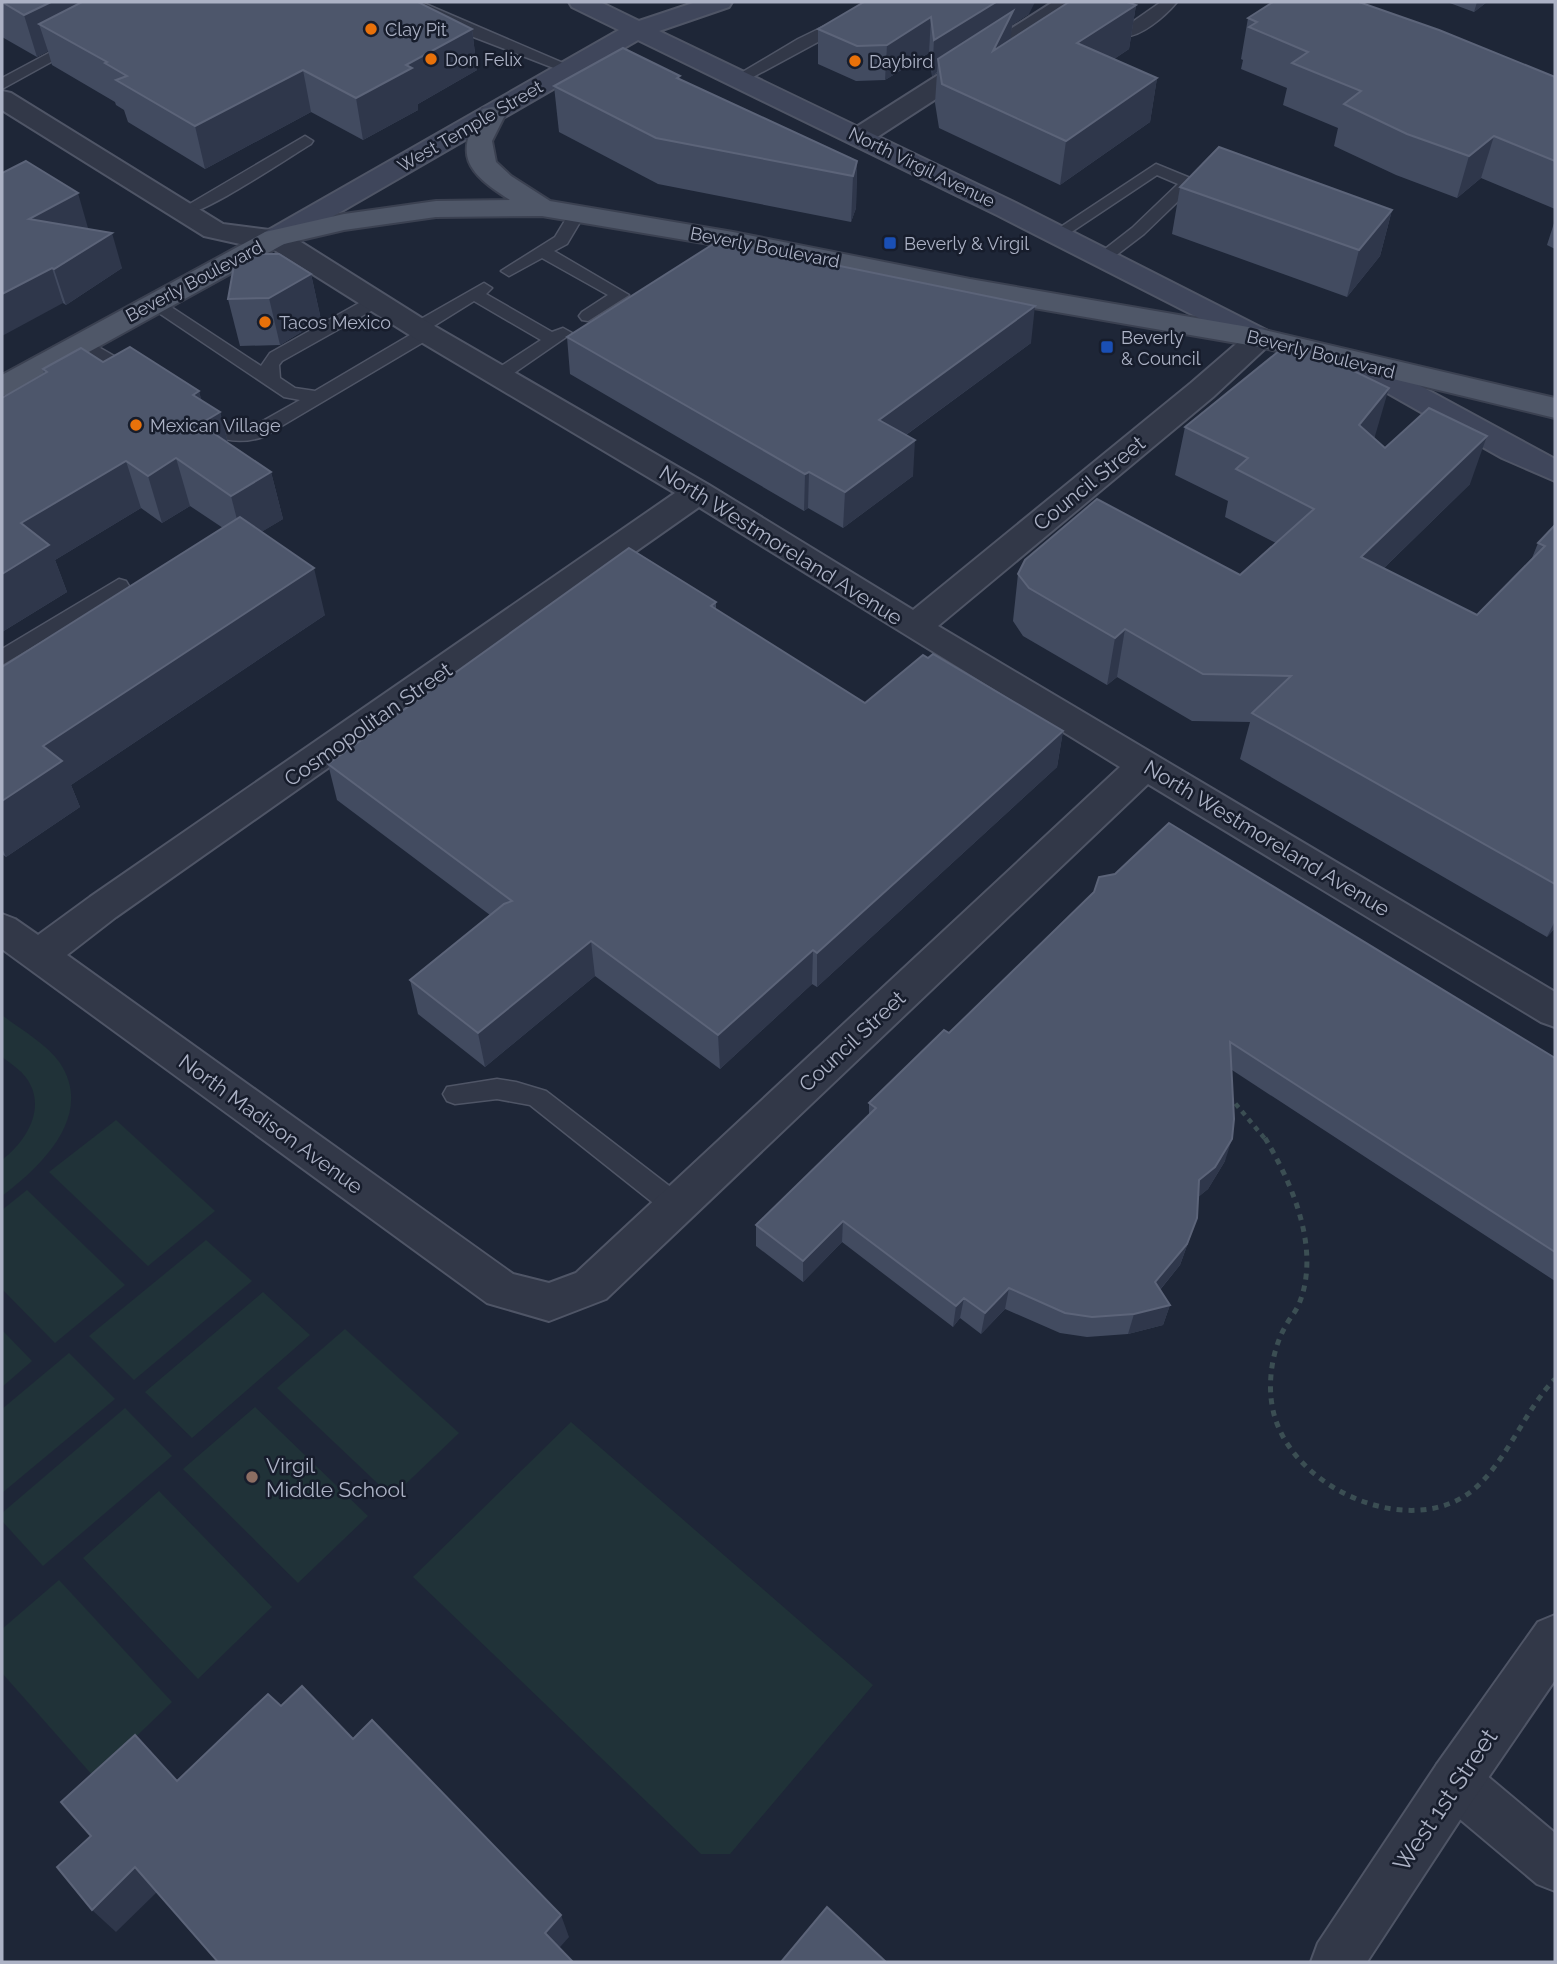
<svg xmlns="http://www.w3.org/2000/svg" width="1557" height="1964" font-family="Raleway,sans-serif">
	<rect width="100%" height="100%" fill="#1e2637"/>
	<g fill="#203238">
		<path d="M 2,1015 C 21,1030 46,1043 60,1063 C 95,1116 40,1167 2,1196 L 2,1160 C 26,1142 47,1108 27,1079 C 21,1070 10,1063 2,1057 Z"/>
		<polygon points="116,1120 215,1211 148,1266 49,1172"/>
		<polygon points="27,1190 125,1285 55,1343 2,1289 2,1210"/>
		<polygon points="206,1240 252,1281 134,1380 89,1336"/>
		<polygon points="263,1292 310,1335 192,1438 145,1392"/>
		<polygon points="345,1329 459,1433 392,1497 277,1388"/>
		<polygon points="2,1330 32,1361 2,1387"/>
		<polygon points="69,1353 115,1399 2,1493 2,1409"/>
		<polygon points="255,1407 368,1516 298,1583 183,1469"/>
		<polygon points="125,1408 172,1456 43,1566 2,1521 2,1513"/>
		<polygon points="571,1422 873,1685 730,1854 701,1854 413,1577"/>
		<polygon points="159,1491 272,1607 198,1679 83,1558"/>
		<polygon points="59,1580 172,1702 94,1777 2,1673 2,1629"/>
	</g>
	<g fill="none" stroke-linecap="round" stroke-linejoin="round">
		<defs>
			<g id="service">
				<polygon points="403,2 421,2 577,69 569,74 564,72 471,36"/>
				<polygon points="874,2 892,2 742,83 737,85 729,80 798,39"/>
				<path d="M 1161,2 L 1177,2 C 1166,15 1139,40 1121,36 L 1119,33 L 1121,30 Z"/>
				<polygon points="75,39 82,43 80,46 2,89 2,78"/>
				<path d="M 305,136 L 313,141 L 311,144 C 289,157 197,220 178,215 L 176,212 Z"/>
				<polygon points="1156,164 1195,180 1197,183 1144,234 1110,260 1104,261 1096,256 1132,228 1178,184 1157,175 1064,237 1058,239 1050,234"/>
				<polygon points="578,207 586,212 567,244 554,251 629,295 588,321 582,320 579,316 582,312 608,295 542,258 509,276 501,271 555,237 572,209"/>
				<path d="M 484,283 L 492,288 L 486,294 L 552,332 L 563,328 L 572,333 L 504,380 L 492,380 L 489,376 L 492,372 L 541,340 L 474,301 L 429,329 L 435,333 L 432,337 L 263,437 C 238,445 209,441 192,418 L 201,412 L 234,430 L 247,430 L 300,400 L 284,397 L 144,303 L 153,298 L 159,299 L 261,366 L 270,353 L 368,298 L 380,298 L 383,302 L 380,306 L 282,361 L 279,365 L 280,378 L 295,388 L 315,391 L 415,332 L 409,328 L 412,324 Z"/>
				<polygon points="83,338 140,371 143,375 140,379 128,379 77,347 74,343 77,339"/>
				<polygon points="119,579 126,581 129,586 126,591 2,665 2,649"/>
				<polygon points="497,1079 516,1082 546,1091 685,1198 688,1206 685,1214 676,1217 667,1214 530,1105 497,1099 455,1104 447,1101 443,1094 447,1087"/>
			</g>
			<g id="minor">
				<polygon points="1053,2 1081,2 1078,7 868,143 859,145 850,143 846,137 850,131"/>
				<path d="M 2,91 L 11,93 L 223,224 L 285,232 L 436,327 L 709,485 L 913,610 L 1191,383 L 1250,332 L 1260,329 L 1270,332 L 1275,338 L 1270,344 L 1213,397 L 938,626 L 1555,992 L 1555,1027 L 1541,1022 L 1148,784 L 606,1299 L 549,1321 L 487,1303 L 2,949 L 2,914 L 15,919 L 38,935 L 90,897 L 675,493 L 416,339 L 268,246 L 240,244 L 204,236 L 2,110 ZM 699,507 L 1120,767 L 576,1273 L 549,1283 L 513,1274 L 67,955 L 116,917 Z"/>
				<polygon points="1455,1757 1473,1764 1555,1833 1555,1891 1537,1884 1437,1800 1430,1782 1437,1764"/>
			</g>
			<polygon id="tertiary" points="1555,1615 1555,1680 1473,1800 1367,1962 1311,1962 1318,1943 1437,1764 1538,1622"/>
			<g id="secondary">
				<polygon points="569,2 600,2 639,21 696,2 732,2 729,7 659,31 1016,203 1270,332 1275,338 1270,344 1260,347 1250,344 997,215 638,40 285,244 275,246 265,244 261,238 265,232 619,30 572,7"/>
				<polygon points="1356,354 1367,357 1555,459 1555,481 1502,458 1345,369 1341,363 1345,357"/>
			</g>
			<path id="primary" d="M 492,107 L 501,109 L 505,115 L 492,141 L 496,162 L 511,176 L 550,201 L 733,232 L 970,279 L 1260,329 L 1555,398 L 1555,418 L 1260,347 L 970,297 L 733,248 L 542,216 L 436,217 L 344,230 L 284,244 L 13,394 L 2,396 L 2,375 L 265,232 L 344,214 L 436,201 L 510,200 C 467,173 452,154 483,109 Z"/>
		</defs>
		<use href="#service" stroke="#4f5566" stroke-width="3"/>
		<use href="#minor" stroke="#4f5566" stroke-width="4"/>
		<use href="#tertiary" stroke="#4f5566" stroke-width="4"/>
		<use href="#secondary" stroke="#4f5566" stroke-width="4"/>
		<use href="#primary" stroke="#3b4151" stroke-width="4"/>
		<polyline stroke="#3b4e53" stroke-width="4.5" stroke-dasharray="5 5" stroke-linecap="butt" points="1229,1096 1266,1140"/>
		<path stroke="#3b4e53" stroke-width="5" stroke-dasharray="6 6" stroke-linecap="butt" d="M 1265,1138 C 1293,1185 1321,1250 1299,1304 C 1295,1313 1289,1319 1285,1327 C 1272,1350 1267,1384 1273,1410 C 1289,1487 1409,1542 1473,1490 C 1506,1463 1526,1408 1555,1379"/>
		<use href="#service" fill="#323848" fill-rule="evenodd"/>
		<use href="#minor" fill="#323848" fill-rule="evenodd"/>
		<use href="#tertiary" fill="#323848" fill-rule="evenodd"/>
		<use href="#secondary" fill="#3f465b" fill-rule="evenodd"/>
		<use href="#primary" fill="#4f5768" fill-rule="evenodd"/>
	</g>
	<g fill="#424b60">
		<polygon points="2,2 472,29 477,70 418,104 418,110 363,140 311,112 205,169 128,122 124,110 116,105 115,102 52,65 48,51 37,57 2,37"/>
		<polygon points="864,2 1029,14 1012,25 1010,40 1136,5 1129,49 1114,59 1157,78 1150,122 1060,185 939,128 935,103 937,73 932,76 929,53 885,80 856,81 818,64 818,29"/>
		<polygon points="1447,2 1487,2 1474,12"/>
		<polygon points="1248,18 1555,77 1555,209 1481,178 1457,198 1396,175 1334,146 1338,128 1283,105 1287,88 1241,69 1243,60 1241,59"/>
		<polygon points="680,79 857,161 856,208 851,222 658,184 559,132 554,86"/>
		<polygon points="2,173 88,228 87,228 122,268 66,305 63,303"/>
		<polygon points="1180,187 1392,210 1380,256 1347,297 1172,234"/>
		<polygon points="1555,220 1555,249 1547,245"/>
		<polygon points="311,274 321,320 280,345 240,346 228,299"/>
		<polygon points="567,337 1031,343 906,435 913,476 843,528 808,508 804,511 570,374"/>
		<polygon points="103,362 199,391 201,400 220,412 228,443 271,472 283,519 261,532 325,615 71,785 80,807 6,857 2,854 2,667 223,528 190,506 162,523 141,508 55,560 67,592 2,632 2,398 44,374 43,369"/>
		<polygon points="1185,427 1375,436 1374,438 1385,448 1470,484 1384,568 1477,615 1532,558 1538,543 1555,525 1555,928 1547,937 1240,759 1250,722 1192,721 1117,677 1107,685 1023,636 1013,621 1018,574 1240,575 1276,543 1225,517 1228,501 1175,475"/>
		<polygon points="716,602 716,609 865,703 1063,731 1057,767 817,987 812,984 720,1069 595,976 485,1067 418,1014 410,980 490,915 337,800 328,764"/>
		<polygon points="1094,892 1555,1058 1555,1281 1232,1070 1225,1161 1208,1189 1198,1197 1197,1218 1180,1265 1160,1290 1170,1305 1163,1325 1128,1334 1087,1337 1060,1333 1005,1309 981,1334 960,1318 953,1327 842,1242 803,1282 756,1246 756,1225 869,1115 869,1103 949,1033"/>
	</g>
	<g fill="#2f374b">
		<polygon points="51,2 93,2 39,24 48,51 37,57 24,15"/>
		<polygon points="996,2 1035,2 1029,14 1012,25 1009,55 993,51 938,59 937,72 932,76 934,40"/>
		<polygon points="1477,2 1487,2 1474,12"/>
		<polygon points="1136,5 1129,49 1072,87 1077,43"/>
		<polygon points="931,17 929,53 885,80 887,45"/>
		<polygon points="472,29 477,70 418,104 418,110 363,140 356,98 406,65"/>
		<polygon points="303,70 311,112 205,169 195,126"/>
		<polygon points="1157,78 1150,122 1060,185 1066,141"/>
		<polygon points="1494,136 1481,178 1457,198 1469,156"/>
		<polygon points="857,161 856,208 851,222 853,176"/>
		<polygon points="78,193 88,228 40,254 29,219"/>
		<polygon points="1392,210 1380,256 1347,297 1359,250"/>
		<polygon points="112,233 122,268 66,305 54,269"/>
		<polygon points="52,268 63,303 2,336 2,294"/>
		<polygon points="311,274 321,320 280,345 269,298"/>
		<polygon points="1035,306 1031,343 877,456 879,420"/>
		<polygon points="1389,388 1375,436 1346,473 1359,425"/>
		<polygon points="199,391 207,420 220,412 232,459 200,424 193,395"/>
		<polygon points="1487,436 1470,484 1347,604 1361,557"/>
		<polygon points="915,440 913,476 843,528 845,492"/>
		<polygon points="176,458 190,506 162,523 148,476"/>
		<polygon points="126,461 141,508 55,560 67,592 2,632 2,574 21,523"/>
		<polygon points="271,472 283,519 243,543 231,496"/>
		<polygon points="809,472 808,508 804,511 805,474"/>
		<polygon points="314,568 325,615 71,785 80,807 6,857 2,848 2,801 43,746"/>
		<polygon points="1125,629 1117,677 1107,685 1115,638"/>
		<polygon points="1063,731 1057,767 817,987 817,953"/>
		<polygon points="1555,921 1555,928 1547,937"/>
		<polygon points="591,941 595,976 485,1067 478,1033"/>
		<polygon points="813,950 812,984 720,1069 718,1035"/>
		<polygon points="1232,1139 1225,1161 1208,1189 1192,1202 1199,1180"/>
		<polygon points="1197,1218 1180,1265 1149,1303 1155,1282"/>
		<polygon points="843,1221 842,1242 803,1282 803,1261"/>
		<polygon points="1009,1288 1005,1309 981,1334 985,1313"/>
		<polygon points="964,1298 960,1318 953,1327 956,1306"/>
		<polygon points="1170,1305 1163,1325 1128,1334 1134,1314"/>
		<polygon points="135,1867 158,1891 116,1932 92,1910"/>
		<polygon points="561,1915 569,1937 553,1955 545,1933"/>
	</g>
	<g fill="#4d566b" stroke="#5c6479" stroke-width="2">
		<polygon points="2,2 51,2 24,15"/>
		<polygon points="82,2 418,2 472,29 406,65 412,68 356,98 303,70 195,126 116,80 127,76 105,63 107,62 39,24"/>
		<polygon points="864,2 996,2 934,40 931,17 887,45 857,46 818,29"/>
		<polygon points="1069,2 1127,2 1136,5 1077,43 1157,78 1066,141 942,84 938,59 1013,11 993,51"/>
		<polygon points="1273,2 1359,2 1439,30 1555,77 1555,161 1494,136 1469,156 1407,134 1344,104 1361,91 1292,63 1308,52 1249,27 1257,22 1248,18"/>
		<polygon points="623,48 680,76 677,78 857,161 853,176 656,138 554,86"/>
		<polygon points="1219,147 1392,210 1359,250 1180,187"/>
		<polygon points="26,161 78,193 29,219 112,233 54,269 52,268 2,294 2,173"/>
		<polygon points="718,241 1035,306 879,420 915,440 845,492 809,472 805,474 567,337"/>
		<polygon points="236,254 279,254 311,274 269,298 228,299"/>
		<polygon points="130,347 199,391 193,395 220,412 200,424 271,472 231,496 176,458 148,476 126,461 21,523 49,545 2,574 2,398 47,372 43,369 81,348 103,362"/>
		<polygon points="1294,349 1317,353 1389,388 1359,425 1385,448 1429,408 1487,436 1361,557 1477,615 1545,546 1538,543 1555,525 1555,884 1252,713 1291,676 1203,674 1125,629 1115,638 1029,588 1018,574 1025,560 1097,499 1240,575 1314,509 1236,469 1248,458 1185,427 1279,351"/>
		<polygon points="240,517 314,568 43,746 62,761 2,801 2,667"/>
		<polygon points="629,548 716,602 711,606 865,703 923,655 928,658 933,654 1063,731 817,953 813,950 718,1035 591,941 478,1033 410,980 504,904 512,901 328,764"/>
		<polygon points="1169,823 1555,1058 1555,1252 1230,1042 1234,1119 1232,1139 1215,1167 1199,1180 1197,1218 1187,1244 1155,1282 1170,1305 1134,1314 1092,1317 1065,1313 1009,1288 985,1313 964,1298 956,1306 843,1221 803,1261 756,1225 876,1108 869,1103 944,1030 949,1033 1094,892 1099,877 1115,874"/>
		<polygon points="302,1686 353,1739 372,1720 561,1915 545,1933 573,1962 218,1962 135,1867 92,1910 57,1867 91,1836 61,1802 135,1735 177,1781 268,1694 281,1706"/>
		<polygon points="827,1907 886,1962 781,1962"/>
	</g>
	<g fill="#e8710a" stroke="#171d2c" stroke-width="2.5">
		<circle cx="371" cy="29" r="7"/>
		<circle cx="431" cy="59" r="7"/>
		<circle cx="855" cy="61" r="7"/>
		<circle cx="265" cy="322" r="7"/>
		<circle cx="136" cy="425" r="7"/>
	</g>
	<g fill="#1a4fb4" stroke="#171d2c" stroke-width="2.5">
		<rect x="883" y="236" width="14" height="14" rx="3.5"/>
		<rect x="1100" y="340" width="14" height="14" rx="3.5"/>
	</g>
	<circle fill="#8d6e63" stroke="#171d2c" stroke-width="2.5" cx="252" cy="1477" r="7"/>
	<g text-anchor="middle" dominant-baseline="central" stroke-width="5" stroke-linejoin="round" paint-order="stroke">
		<g font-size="18" fill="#acb2c5" stroke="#171d2c" text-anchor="start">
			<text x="385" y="29">Clay Pit</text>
			<text x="445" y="59">Don Felix</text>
			<text x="869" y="61">Daybird</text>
			<text x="904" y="243">Beverly &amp; Virgil</text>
			<text x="279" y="322">Tacos Mexico</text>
			<text x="1121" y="337">Beverly<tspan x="1121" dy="21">&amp; Council</tspan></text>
			<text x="150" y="425">Mexican Village</text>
		</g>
		<g font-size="18" fill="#acb2c5" stroke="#171d2c">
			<text transform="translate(470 126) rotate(-30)">West Temple Street</text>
			<text transform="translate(922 167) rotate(26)">North Virgil Avenue</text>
			<text transform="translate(765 247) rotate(11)">Beverly Boulevard</text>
			<text transform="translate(194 281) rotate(-28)">Beverly Boulevard</text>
			<text transform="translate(1321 354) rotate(14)">Beverly Boulevard</text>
		</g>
		<g font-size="21" fill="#acb2c5" stroke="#171d2c">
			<text transform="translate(1089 483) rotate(-39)">Council Street</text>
			<text transform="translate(781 545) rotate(32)">North Westmoreland Avenue</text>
			<text transform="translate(368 724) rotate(-35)">Cosmopolitan Street</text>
			<text transform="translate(1267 838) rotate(31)">North Westmoreland Avenue</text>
			<text transform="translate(852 1041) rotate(-43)">Council Street</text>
			<text transform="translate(271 1124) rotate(36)">North Madison Avenue</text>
		</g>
		<g font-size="21" fill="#acb2c5" stroke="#171d2c" text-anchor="start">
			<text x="266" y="1465">Virgil<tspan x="266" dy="24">Middle School</tspan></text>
		</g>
		<g font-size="24" fill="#acb2c5" stroke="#171d2c">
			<text transform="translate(1445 1800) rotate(-56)">West 1st Street</text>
		</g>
	</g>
	<rect width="1557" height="1964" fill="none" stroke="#acb2c5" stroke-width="7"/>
</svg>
